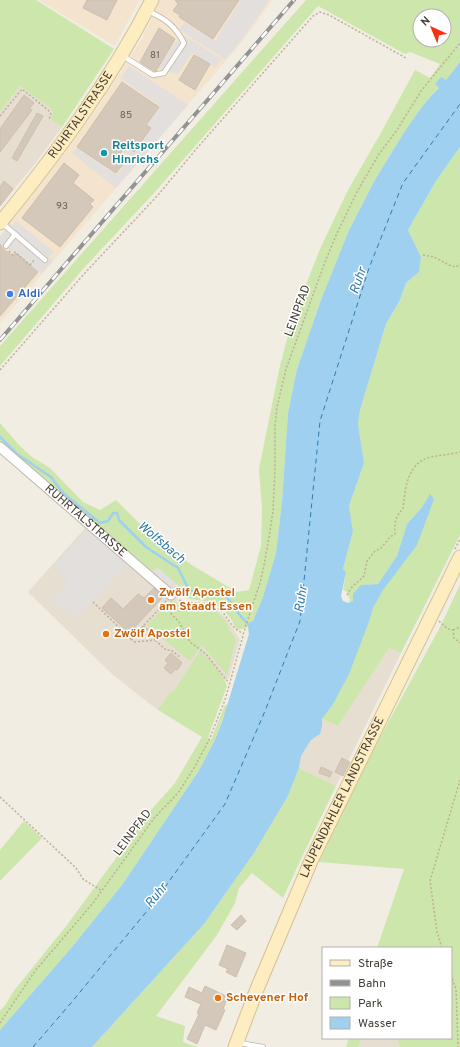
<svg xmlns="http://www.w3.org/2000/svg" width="460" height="1047" font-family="Overpass,sans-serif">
	<rect width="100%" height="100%" fill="#f1ede3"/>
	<g fill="#e5ded1">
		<polygon points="20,86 50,108 53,113 51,120 62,127 34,165 0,206 0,112"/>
		<polygon points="86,527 143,578 148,573 183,589 176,601 182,604 198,603 211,606 217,610 226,618 240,639 229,678 225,680 205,655 174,691 169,693 158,710 141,697 111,673 28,592"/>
		<polygon points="389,648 401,653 336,786 299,768 301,756 311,740 320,734 322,727 322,719 338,726"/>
		<polygon points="362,1038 391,1038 398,1041 400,1047 358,1047"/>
	</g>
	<g fill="#f4e3cd">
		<polygon points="39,0 139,0 115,46"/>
		<polygon points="161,0 272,0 242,42 0,323 0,236 68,149 100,104 142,39"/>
	</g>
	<g fill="#cde6ac" fill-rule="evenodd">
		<polygon points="0,0 36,0 114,49 62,127 51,120 53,113 50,108 20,86 0,112"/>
		<path d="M 306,0 L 460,0 L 460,62 L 446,80 L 435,84 L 439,88 L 431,96 L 421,108 L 405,131 L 376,178 L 349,230 L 321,300 L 297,369 L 288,413 L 282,502 L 276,553 L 263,597 L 253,621 L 250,622 L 248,627 L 238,630 C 234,627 234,624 231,619 C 228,615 223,609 218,606 C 206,598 191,602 179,595 L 183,589 L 148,573 L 0,445 L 0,423 L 19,445 L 32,457 L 50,468 L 83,502 L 100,510 L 116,500 L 147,531 L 190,564 L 237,592 L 249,590 L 261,546 L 262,508 L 259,469 L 279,370 L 292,320 L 320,249 L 348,190 L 382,131 L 415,70 L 430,78 L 440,64 L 410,52 L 405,54 L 318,6 L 154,193 L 83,269 L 0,366 L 0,346 ZM 420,16 L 444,16 L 444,40 L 420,40 Z"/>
		<polygon points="460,147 460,535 401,653 389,648 338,726 322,719 332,706 370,619 373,608 430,495 422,507 407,524 397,556 378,584 361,585 353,601 348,603 350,600 347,592 343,590 346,572 343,569 353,531 349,506 364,463 358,424 360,410 386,324 400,300 406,283 419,272 421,257 408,230 436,181"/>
		<polygon points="460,585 460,1047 400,1047 398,1041 391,1038 451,1038 451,948 377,948 404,869 319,862 364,767 439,629"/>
		<polygon points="171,600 182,606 199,603 216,611 225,620 232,634 236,639 227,675 202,645 190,661 147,625"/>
		<path d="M 200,651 C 209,658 224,675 227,686 L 208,737 L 211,740 L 225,705 L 228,705 L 214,742 L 198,772 L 122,885 L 72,947 L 0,1030 L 0,1011 L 6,1004 L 13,992 L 67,925 L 152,809 L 175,783 L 202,737 L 158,710 L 169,693 L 174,691 Z"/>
		<polygon points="299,768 336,786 301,859 283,898 252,873 239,888 235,903 217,935 156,1016 185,1026 183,1042 197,1047 92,1047 204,924 254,853 288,796"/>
		<polygon points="24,821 42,838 0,881 0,850"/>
		<polygon points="349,1038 362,1038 358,1047 346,1047"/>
	</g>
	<g fill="#e2dfdc">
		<polygon points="241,0 267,0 269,1 238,44 225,59 179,30 185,22 215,41"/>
		<polygon points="185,36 221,59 215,68 192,53 178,74 164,70 159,67 176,41 180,43"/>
		<polygon points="129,66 188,105 116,188 72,153 77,148 117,175 129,155 123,151 126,147 135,153 151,130 147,126 160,106 121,78"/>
		<polygon points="16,221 54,252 49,257 53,261 41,274 16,252 14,254 0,243 0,236 10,223 13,225"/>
		<polygon points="87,529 127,564 76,619 52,599 69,581 54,567"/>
		<polygon points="158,568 183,589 179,595 148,573"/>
	</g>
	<polygon fill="#9fd0ef" points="460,62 460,147 436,181 408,230 421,257 419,272 406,283 400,300 386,324 360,410 358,424 364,463 349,506 353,531 343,569 346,572 341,596 343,601 348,603 353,601 353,594 361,585 378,584 397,556 407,524 422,507 430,494 434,499 417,545 383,590 373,608 370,619 349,674 332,706 322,719 322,727 320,734 311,740 301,756 299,768 288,796 254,853 204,924 92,1047 0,1047 0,1030 72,947 122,885 198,772 214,742 222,722 249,634 248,627 250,622 253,621 263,597 276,553 282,502 288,413 297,369 321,300 349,230 376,178 405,131 421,108 431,96 439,88 435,84 441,77 446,80"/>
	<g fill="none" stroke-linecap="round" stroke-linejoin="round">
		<path stroke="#9fd0ef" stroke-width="2.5" d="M 0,437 L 17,454 L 51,477 L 63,493 L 100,523 L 108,521 L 113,513 L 117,513 L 119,520 L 146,547 L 178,568 L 188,588 L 196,594 L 210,595 L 216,590 L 223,592 C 232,603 240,619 251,626"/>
		<polyline stroke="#2f7bac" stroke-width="1" stroke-dasharray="5 4" stroke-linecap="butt" points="33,1047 71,1003 152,905 225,804 265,711 300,621 320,421 369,268 403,183 460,104"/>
	</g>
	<g fill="#d3c8b9" stroke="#cdbfac">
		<polygon points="87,0 117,0 107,20 83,8"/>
		<polygon points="175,0 239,0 213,39 179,17 180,15 173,11 178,4"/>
		<polygon points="159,28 175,39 156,71 154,71 140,62"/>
		<polygon points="194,55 210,64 195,90 179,80"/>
		<polygon points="122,82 159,107 146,125 151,128 134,152 126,146 116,159 123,164 116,173 77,147"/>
		<polygon points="24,95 34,103 29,109 32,110 0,152 0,129"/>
		<polygon points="37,113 43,116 17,161 12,158"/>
		<polygon points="64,163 79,175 73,183 94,200 90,204 93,207 60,247 22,218"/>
		<polygon points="4,181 13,189 0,206 0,187"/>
		<polygon points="0,244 3,249 13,256 16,253 38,272 0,316"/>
		<polygon points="154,588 163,597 129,633 102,608 111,598 123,609 138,594 144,598"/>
		<polygon points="171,653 182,663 177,670 175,669 171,674 164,668 168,663 165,660"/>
		<polygon points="342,758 350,762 343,776 335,772"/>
		<polygon points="321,767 332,772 330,777 319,773"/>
		<polygon points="241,915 246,921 237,930 231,925"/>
		<polygon points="227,945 246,953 236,977 226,972 228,969 219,965"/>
		<polygon points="205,986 228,997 223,1009 225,1010 216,1030 205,1025 197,1044 187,1039 199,1014 197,1013 201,1004 185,997 189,987 202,993"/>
	</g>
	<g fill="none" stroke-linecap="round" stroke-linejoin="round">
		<defs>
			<g id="service">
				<path d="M 123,56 L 153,75 L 164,73 L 184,43 C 175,26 166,19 148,11"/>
				<polyline points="2,223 45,260"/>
				<polyline points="6,246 15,234"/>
				<polyline points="239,1043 263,1047"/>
			</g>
			<g id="minor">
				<path id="s1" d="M 0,447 L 171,595"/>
			</g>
			<g id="secondary">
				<path id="s2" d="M 0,223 C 57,153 111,80 152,0"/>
				<path id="s3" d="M 235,1047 L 257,989 L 311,861 L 460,557"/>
			</g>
		</defs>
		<use href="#service" stroke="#bfb7a9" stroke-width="6"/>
		<use href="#minor" stroke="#bfb7a9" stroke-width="11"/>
		<use href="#secondary" stroke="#d4c195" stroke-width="15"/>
		<g stroke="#beaf97" stroke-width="1.5" stroke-dasharray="2 2" stroke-linecap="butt">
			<polyline points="0,116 22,89 48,110 51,114 49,119"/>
			<polyline points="9,251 13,255 15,252 30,265"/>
			<polyline points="423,255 434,257 449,265 456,267 460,264"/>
			<polyline points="30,265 35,259"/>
			<polyline points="0,370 84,274 158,195 198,147 313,16 320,12 329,15 406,58"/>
			<polyline points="455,549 460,539"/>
			<path d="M 347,595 L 352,587 L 364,576 L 367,561 L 375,551 L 381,548 L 390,537 L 395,534 C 394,525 395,516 403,509 C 405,492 406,469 423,460 C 432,455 450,455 460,452"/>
			<path d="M 179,600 C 187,605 202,601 212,605 C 228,611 229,629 243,633"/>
			<polyline points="166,601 163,605 179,622 190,642 206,654 228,682"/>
			<polyline points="93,602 131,639 163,605"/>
			<polyline points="439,621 448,629 453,630 454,638 460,643"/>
			<polyline points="143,626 153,633 155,640 166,650 171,650 180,657"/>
			<polyline points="453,630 460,627"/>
			<polyline points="131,639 135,642 155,640"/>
			<polyline points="0,797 76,868 83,879 102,891"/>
			<polyline points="442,948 437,932 430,881 460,780"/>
			<polyline points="451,975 456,989 458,1047"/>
			<polyline points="0,1023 35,971 93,903 155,817 178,793 194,768 209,740 225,700 246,625 260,583 264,565 269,537 273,511 275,469 275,426 277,407 286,369 325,262 337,233 358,190 379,154 397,130 421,91 460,43"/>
		</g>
		<use href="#service" stroke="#fff" stroke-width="4.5"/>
		<use href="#minor" stroke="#fff" stroke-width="9"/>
		<use href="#secondary" stroke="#feedc1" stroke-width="13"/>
		<defs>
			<polyline id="rail" points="0,340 294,0"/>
		</defs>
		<use href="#rail" stroke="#939393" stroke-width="4"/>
		<use href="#rail" stroke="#fff" stroke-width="2.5" stroke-dasharray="8" stroke-linecap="butt"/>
	</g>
	<circle fill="#0f9aa8" stroke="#fff" stroke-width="1.5" cx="104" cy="153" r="4"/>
	<circle fill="#3f7fe0" stroke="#fff" stroke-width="1.5" cx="10" cy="294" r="4"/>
	<g fill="#e8710a" stroke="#fff" stroke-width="1.5">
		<circle cx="151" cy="600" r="4"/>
		<circle cx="106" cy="634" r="4"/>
		<circle cx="218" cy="998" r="4"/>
	</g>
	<g text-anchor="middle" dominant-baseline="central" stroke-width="3" stroke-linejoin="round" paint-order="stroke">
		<g font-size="10" fill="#675f54">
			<text x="155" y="55">81</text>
			<text x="126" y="115">85</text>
			<text x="62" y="206">93</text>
		</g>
		<g font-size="12" fill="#433c33" stroke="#fff">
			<text stroke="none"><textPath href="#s2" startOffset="135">RUHRTALSTRASSE</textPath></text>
			<text transform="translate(298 311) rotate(-70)">LEINPFAD</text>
			<text stroke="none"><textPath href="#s1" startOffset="113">RUHRTALSTRASSE</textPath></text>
			<text stroke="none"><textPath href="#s3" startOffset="272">LAUPENDAHLER LANDSTRASSE</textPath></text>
			<text transform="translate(133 833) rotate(-53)">LEINPFAD</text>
		</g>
		<g font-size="12" font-weight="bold" fill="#0d838f" stroke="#fff" text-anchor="start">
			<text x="112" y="146">Reitsport<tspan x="112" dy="14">Hinrichs</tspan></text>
		</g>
		<g font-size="12" font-weight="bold" fill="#366cbe" stroke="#fff" text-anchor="start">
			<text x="18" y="294">Aldi</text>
		</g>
		<g font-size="12" font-weight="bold" fill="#c56008" stroke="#fff" text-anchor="start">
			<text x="159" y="593">Zwölf Apostel<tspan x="159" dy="14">am Staadt Essen</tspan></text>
			<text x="114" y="634">Zwölf Apostel</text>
			<text x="226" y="998">Schevener Hof</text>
		</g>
		<g font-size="13" font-style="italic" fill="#2f7bac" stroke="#fff">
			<text transform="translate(359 281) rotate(-70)">Ruhr</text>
			<text transform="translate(161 543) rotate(40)">Wolfsbach</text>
			<text transform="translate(302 599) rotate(-81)">Ruhr</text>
			<text transform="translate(157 896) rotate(-51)">Ruhr</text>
		</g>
	</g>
	<rect x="322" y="947" width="130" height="92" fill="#ffffff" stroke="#b4b1ad"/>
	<rect x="330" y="960" width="20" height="6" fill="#feedc1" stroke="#b4b1ad"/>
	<text x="358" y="967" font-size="12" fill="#433c33">Straße</text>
	<rect x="330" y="980" width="20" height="6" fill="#939393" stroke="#b4b1ad"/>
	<text x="358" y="987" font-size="12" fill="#433c33">Bahn</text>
	<rect x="330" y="997" width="20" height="12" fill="#cde6ac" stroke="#b4b1ad"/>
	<text x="358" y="1007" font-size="12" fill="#433c33">Park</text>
	<rect x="330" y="1017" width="20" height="12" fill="#9fd0ef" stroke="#b4b1ad"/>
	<text x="358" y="1027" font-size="12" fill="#433c33">Wasser</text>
	<g transform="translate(432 28) rotate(316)"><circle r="19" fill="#ffffff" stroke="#b4b1ad"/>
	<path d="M0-3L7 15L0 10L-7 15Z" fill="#f73014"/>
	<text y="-6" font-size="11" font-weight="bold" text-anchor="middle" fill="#433c33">N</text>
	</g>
</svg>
